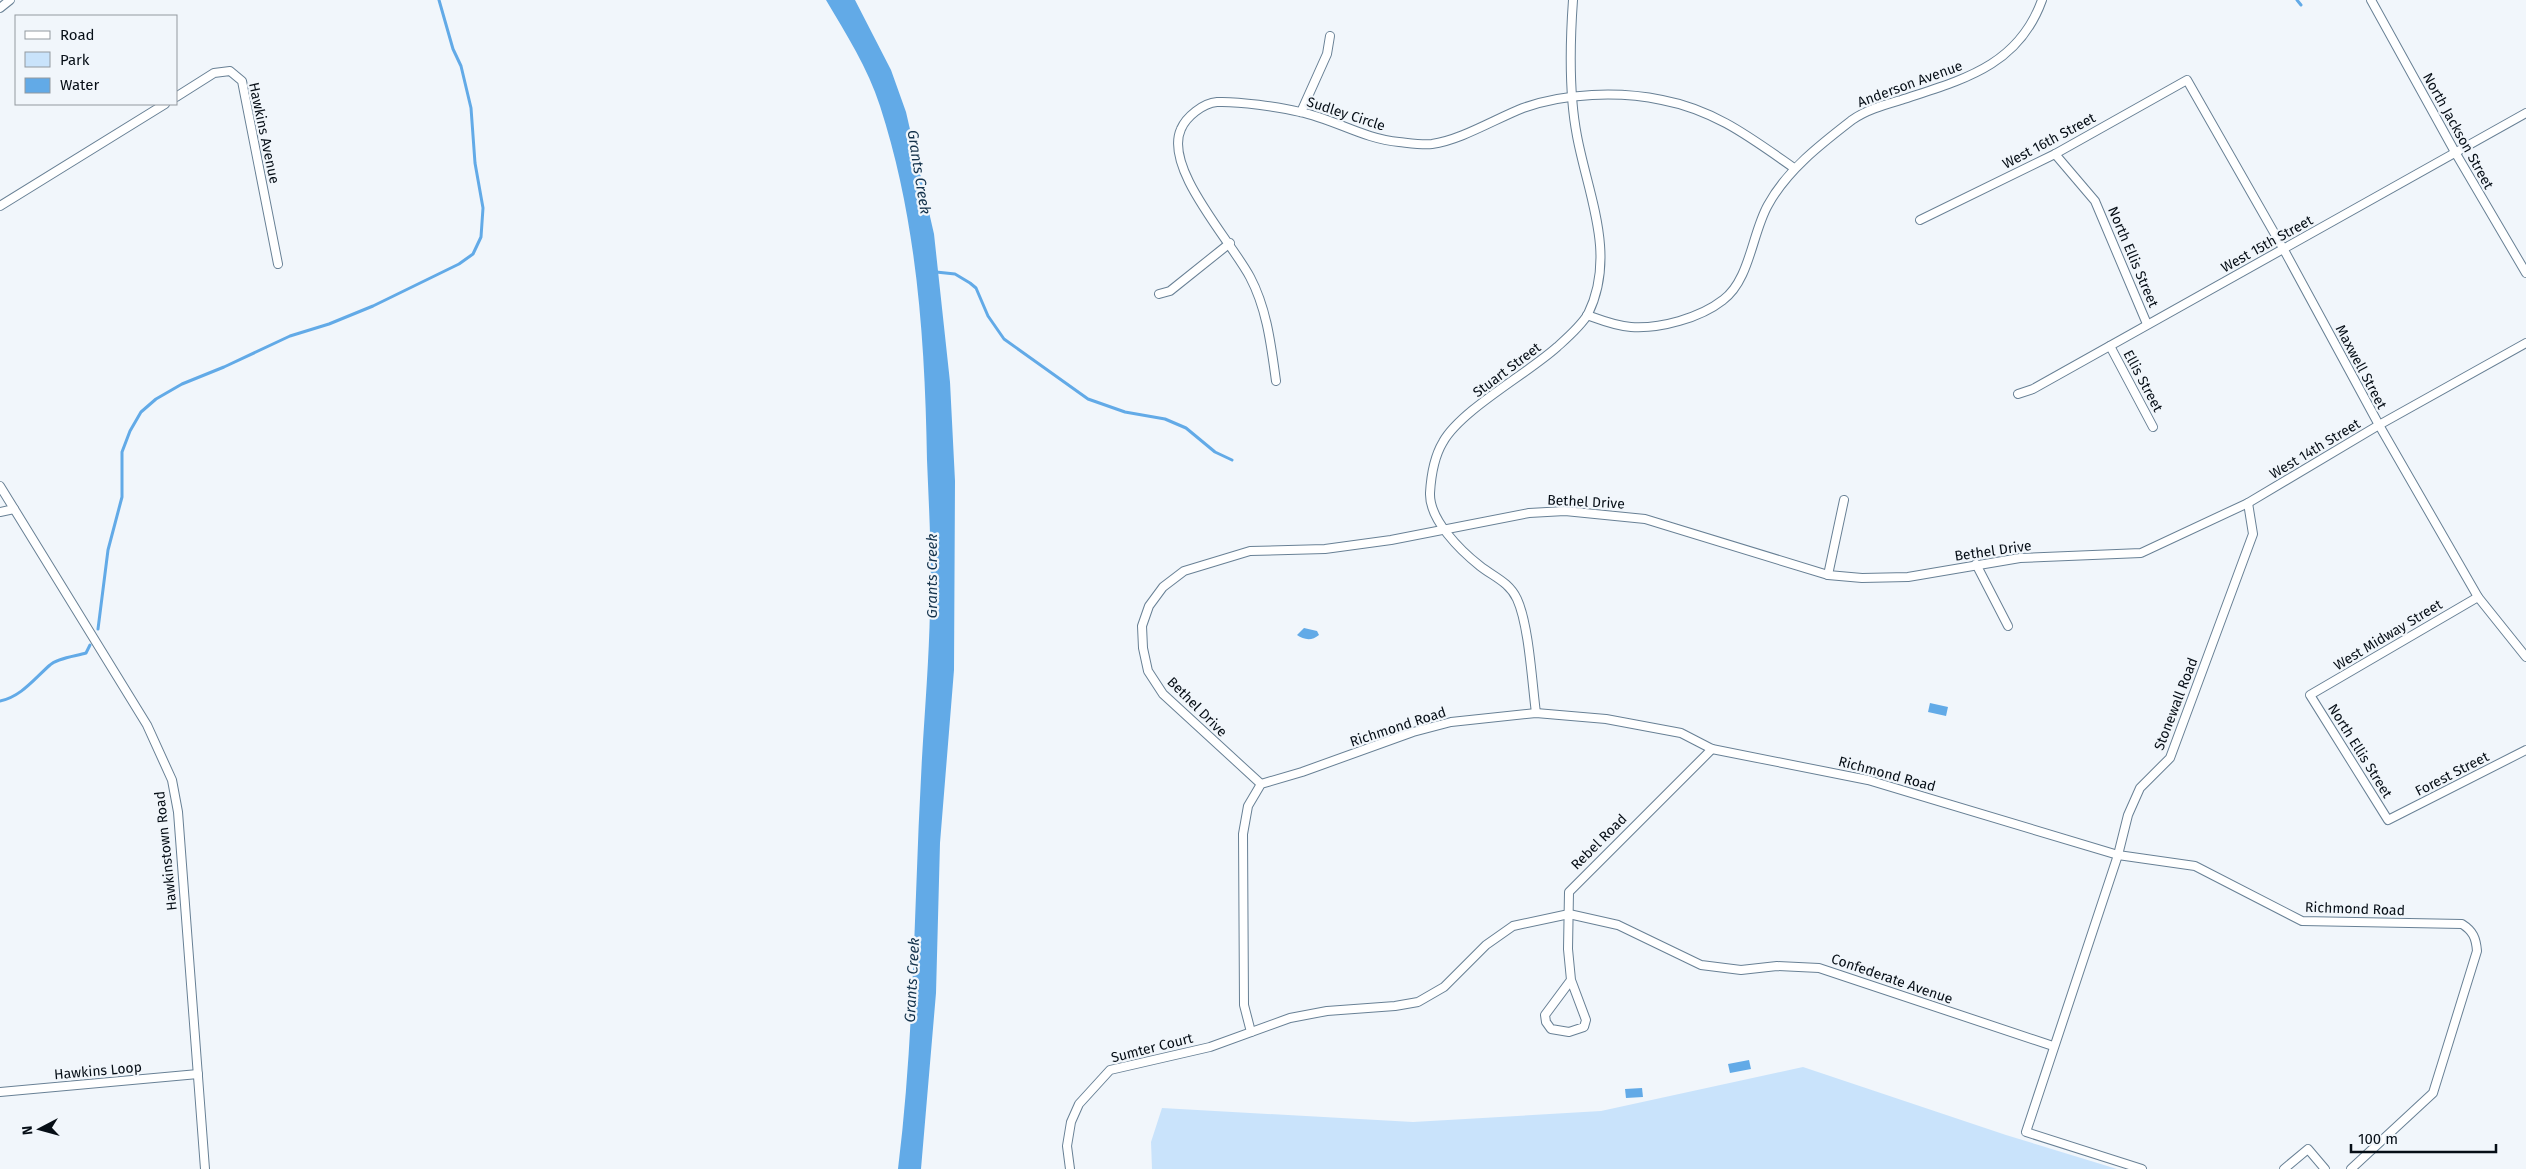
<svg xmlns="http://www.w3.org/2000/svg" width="2526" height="1169" font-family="'Fira Sans',sans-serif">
	<rect width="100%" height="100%" fill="#f1f6fb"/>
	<polygon fill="#c9e3fb" points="1803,1067 2006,1135 2117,1169 1152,1169 1151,1142 1162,1108 1413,1122 1601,1111"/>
	<g fill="#62aae7">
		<path d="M 826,0 L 855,0 L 891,70 L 906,112 L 934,234 L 950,382 L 955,481 L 954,670 L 940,843 L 936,993 L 921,1169 L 898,1169 C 915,1032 914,895 922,758 C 925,708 929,659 930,609 C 932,559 929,509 927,460 C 925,341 917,220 880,106 C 868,68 846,34 826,0 Z"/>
		<path d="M 1304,628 L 1317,631 L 1319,635 C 1312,641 1304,640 1297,635 Z"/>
		<polygon points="1930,703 1948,707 1946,716 1928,712"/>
		<polygon points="1749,1060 1751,1069 1730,1073 1728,1064"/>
		<polygon points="1642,1088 1643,1097 1626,1098 1625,1089"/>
	</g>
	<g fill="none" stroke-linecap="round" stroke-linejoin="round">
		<g stroke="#62aae7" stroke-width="3">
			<polyline points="2297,0 2301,5"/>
			<polyline points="936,272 955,274 970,283 976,288 988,316 1004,339 1088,399 1125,412 1165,419 1186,428 1215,452 1232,460"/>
			<polyline points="98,629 108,550 122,497 122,452 130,431 141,412 156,399 182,384 224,367 290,336 329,324 373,306 459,264 473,254 481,237 483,208 475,163 471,108 461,66 453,49 439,0"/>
			<path d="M 0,701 C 21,697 35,678 50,665 C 57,658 76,656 86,653 L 90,645"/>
		</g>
		<defs>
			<g id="street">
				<polyline points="2371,0 2455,152 2526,273"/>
				<polyline points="0,8 10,0"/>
				<polyline points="176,97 214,73 230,71 242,81 278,264"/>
				<polyline points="1301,112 1327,54 1330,36"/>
				<polyline points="2055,154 2095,201 2147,324"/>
				<polyline points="0,206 165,104"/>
				<polyline points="1920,220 2055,154 2187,80 2284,250 2379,425 2478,597 2526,657"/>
				<polyline points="1159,294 1170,291 1230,243"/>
				<path d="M 1587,315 C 1601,320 1615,326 1631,327 C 1660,329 1700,318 1723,300 C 1750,280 1752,233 1768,205 C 1787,170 1821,144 1852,120 C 1866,110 1884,105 1901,100 C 1961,80 2018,67 2042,0"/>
				<polyline points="2110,346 2153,427"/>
				<path d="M 1276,381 C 1271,345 1267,309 1250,277 C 1231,241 1163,168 1181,129 C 1186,117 1203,103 1217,102 C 1238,101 1279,107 1300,112 C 1334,119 1364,139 1399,142 C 1409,143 1422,145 1432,144 C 1461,140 1495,119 1523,108 C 1565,93 1619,91 1662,100 C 1715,110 1751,138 1794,168"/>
				<polyline points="2018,394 2033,389 2526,113"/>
				<polyline points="0,486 147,725 172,780 178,812 205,1169"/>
				<polyline points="0,512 14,509"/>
				<polyline points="1976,564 2008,626"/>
				<polyline points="1828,575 1844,500"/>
				<polyline points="2478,597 2310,695 2388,820 2526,750"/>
				<path d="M 1536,713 C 1532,683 1529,625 1517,599 C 1509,582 1494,577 1480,566 C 1461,551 1429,520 1430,493 C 1431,476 1434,457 1443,442 C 1461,410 1527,374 1557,347 C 1567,338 1581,326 1588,314 C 1617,255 1588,195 1577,136 C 1569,95 1570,42 1573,0"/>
				<polyline points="1261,784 1163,694 1148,671 1143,648 1142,626 1149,606 1163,587 1184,571 1250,551 1325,549 1391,540 1529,513 1565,511 1645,519 1828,575 1862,578 1908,577 2020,558 2141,553 2248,503 2379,425 2526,343"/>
				<polyline points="1571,980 1586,1020 1584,1027 1569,1032 1551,1029 1546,1022 1545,1015 1571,980 1568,949 1569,892 1712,749"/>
				<path d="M 1251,1032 L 1244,1005 L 1243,834 L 1248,806 L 1261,784 L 1302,772 L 1413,732 L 1451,722 L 1536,713 L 1606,719 L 1681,733 L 1712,749 L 1868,780 L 2118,855 L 2195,866 L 2302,921 L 2462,924 C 2473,931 2476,938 2477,951 L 2433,1093 L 2351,1169"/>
				<polyline points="0,1092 198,1074"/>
				<polyline points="1070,1169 1067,1146 1071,1122 1079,1104 1110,1070 1210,1047 1290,1018 1327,1011 1395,1006 1418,1002 1444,987 1486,945 1513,926 1569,914 1618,925 1701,965 1741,970 1777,966 1819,968 2053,1046"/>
				<polyline points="2142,1169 2026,1132 2118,855 2128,815 2140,788 2170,758 2253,534 2248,503"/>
				<polyline points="2284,1169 2308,1149 2325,1169"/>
			</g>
		</defs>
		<use href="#street" stroke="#688095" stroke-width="10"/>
		<use href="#street" stroke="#fff" stroke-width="8"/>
	</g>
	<g text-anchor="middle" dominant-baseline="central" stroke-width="4.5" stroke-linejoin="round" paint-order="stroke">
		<g font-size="14" fill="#060e16" stroke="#f1f6fb">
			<text transform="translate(1910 84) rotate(-20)">Anderson Avenue</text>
			<text transform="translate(1346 114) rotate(18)">Sudley Circle</text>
			<text transform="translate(2458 131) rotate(61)">North Jackson Street</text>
			<text transform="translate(264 133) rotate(78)">Hawkins Avenue</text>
			<text transform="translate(2049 141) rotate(-28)">West 16th Street</text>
			<text transform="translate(2267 244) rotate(-29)">West 15th Street</text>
			<text transform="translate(2133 257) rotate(67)">North Ellis Street</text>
			<text transform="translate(2361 367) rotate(62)">Maxwell Street</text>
			<text transform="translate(1507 370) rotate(-37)">Stuart Street</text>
			<text transform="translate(2143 381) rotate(62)">Ellis Street</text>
			<text transform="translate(2315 449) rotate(-31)">West 14th Street</text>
			<text transform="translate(1586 502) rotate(3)">Bethel Drive</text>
			<text transform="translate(1993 551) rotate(-8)">Bethel Drive</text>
			<text transform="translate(2388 635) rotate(-31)">West Midway Street</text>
			<text transform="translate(2176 704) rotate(-69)">Stonewall Road</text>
			<text transform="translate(1197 707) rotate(45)">Bethel Drive</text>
			<text transform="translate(1398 727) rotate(-18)">Richmond Road</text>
			<text transform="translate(2360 751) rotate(58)">North Ellis Street</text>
			<text transform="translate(1887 774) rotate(15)">Richmond Road</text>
			<text transform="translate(2452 774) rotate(-27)">Forest Street</text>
			<text transform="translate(1599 842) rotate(-45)">Rebel Road</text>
			<text transform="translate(166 851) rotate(-96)">Hawkinstown Road</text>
			<text transform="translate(2355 909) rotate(2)">Richmond Road</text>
			<text transform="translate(1892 979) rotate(19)">Confederate Avenue</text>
			<text transform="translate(1152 1048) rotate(-14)">Sumter Court</text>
			<text transform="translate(98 1071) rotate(-5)">Hawkins Loop</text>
		</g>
		<g font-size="15" font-style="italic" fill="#13324b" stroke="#f1f6fb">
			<text transform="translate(919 172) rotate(81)">Grants Creek</text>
			<text transform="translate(932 576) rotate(-90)">Grants Creek</text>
			<text transform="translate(912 980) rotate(-87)">Grants Creek</text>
		</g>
	</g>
	<rect x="15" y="15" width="162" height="90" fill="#f1f6fb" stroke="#93999f"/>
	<rect x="25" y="31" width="25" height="8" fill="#ffffff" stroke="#93999f"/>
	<text x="60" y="40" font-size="15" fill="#060e16">Road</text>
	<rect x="25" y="52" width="25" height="15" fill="#c9e3fb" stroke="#93999f"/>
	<text x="60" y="65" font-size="15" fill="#060e16">Park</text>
	<rect x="25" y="78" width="25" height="15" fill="#62aae7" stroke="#93999f"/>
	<text x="60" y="90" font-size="15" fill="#060e16">Water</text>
	<g transform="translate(40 1129) rotate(264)" stroke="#f1f6fb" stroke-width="4" paint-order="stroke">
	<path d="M0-4L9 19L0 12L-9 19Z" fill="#060e16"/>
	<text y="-8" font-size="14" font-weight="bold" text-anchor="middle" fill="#060e16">N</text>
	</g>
	<path d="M2351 1144v8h145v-8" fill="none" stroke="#060e16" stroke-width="2.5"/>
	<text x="2358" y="1144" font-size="15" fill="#060e16" stroke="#f1f6fb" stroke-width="4" paint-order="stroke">100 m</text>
</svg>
